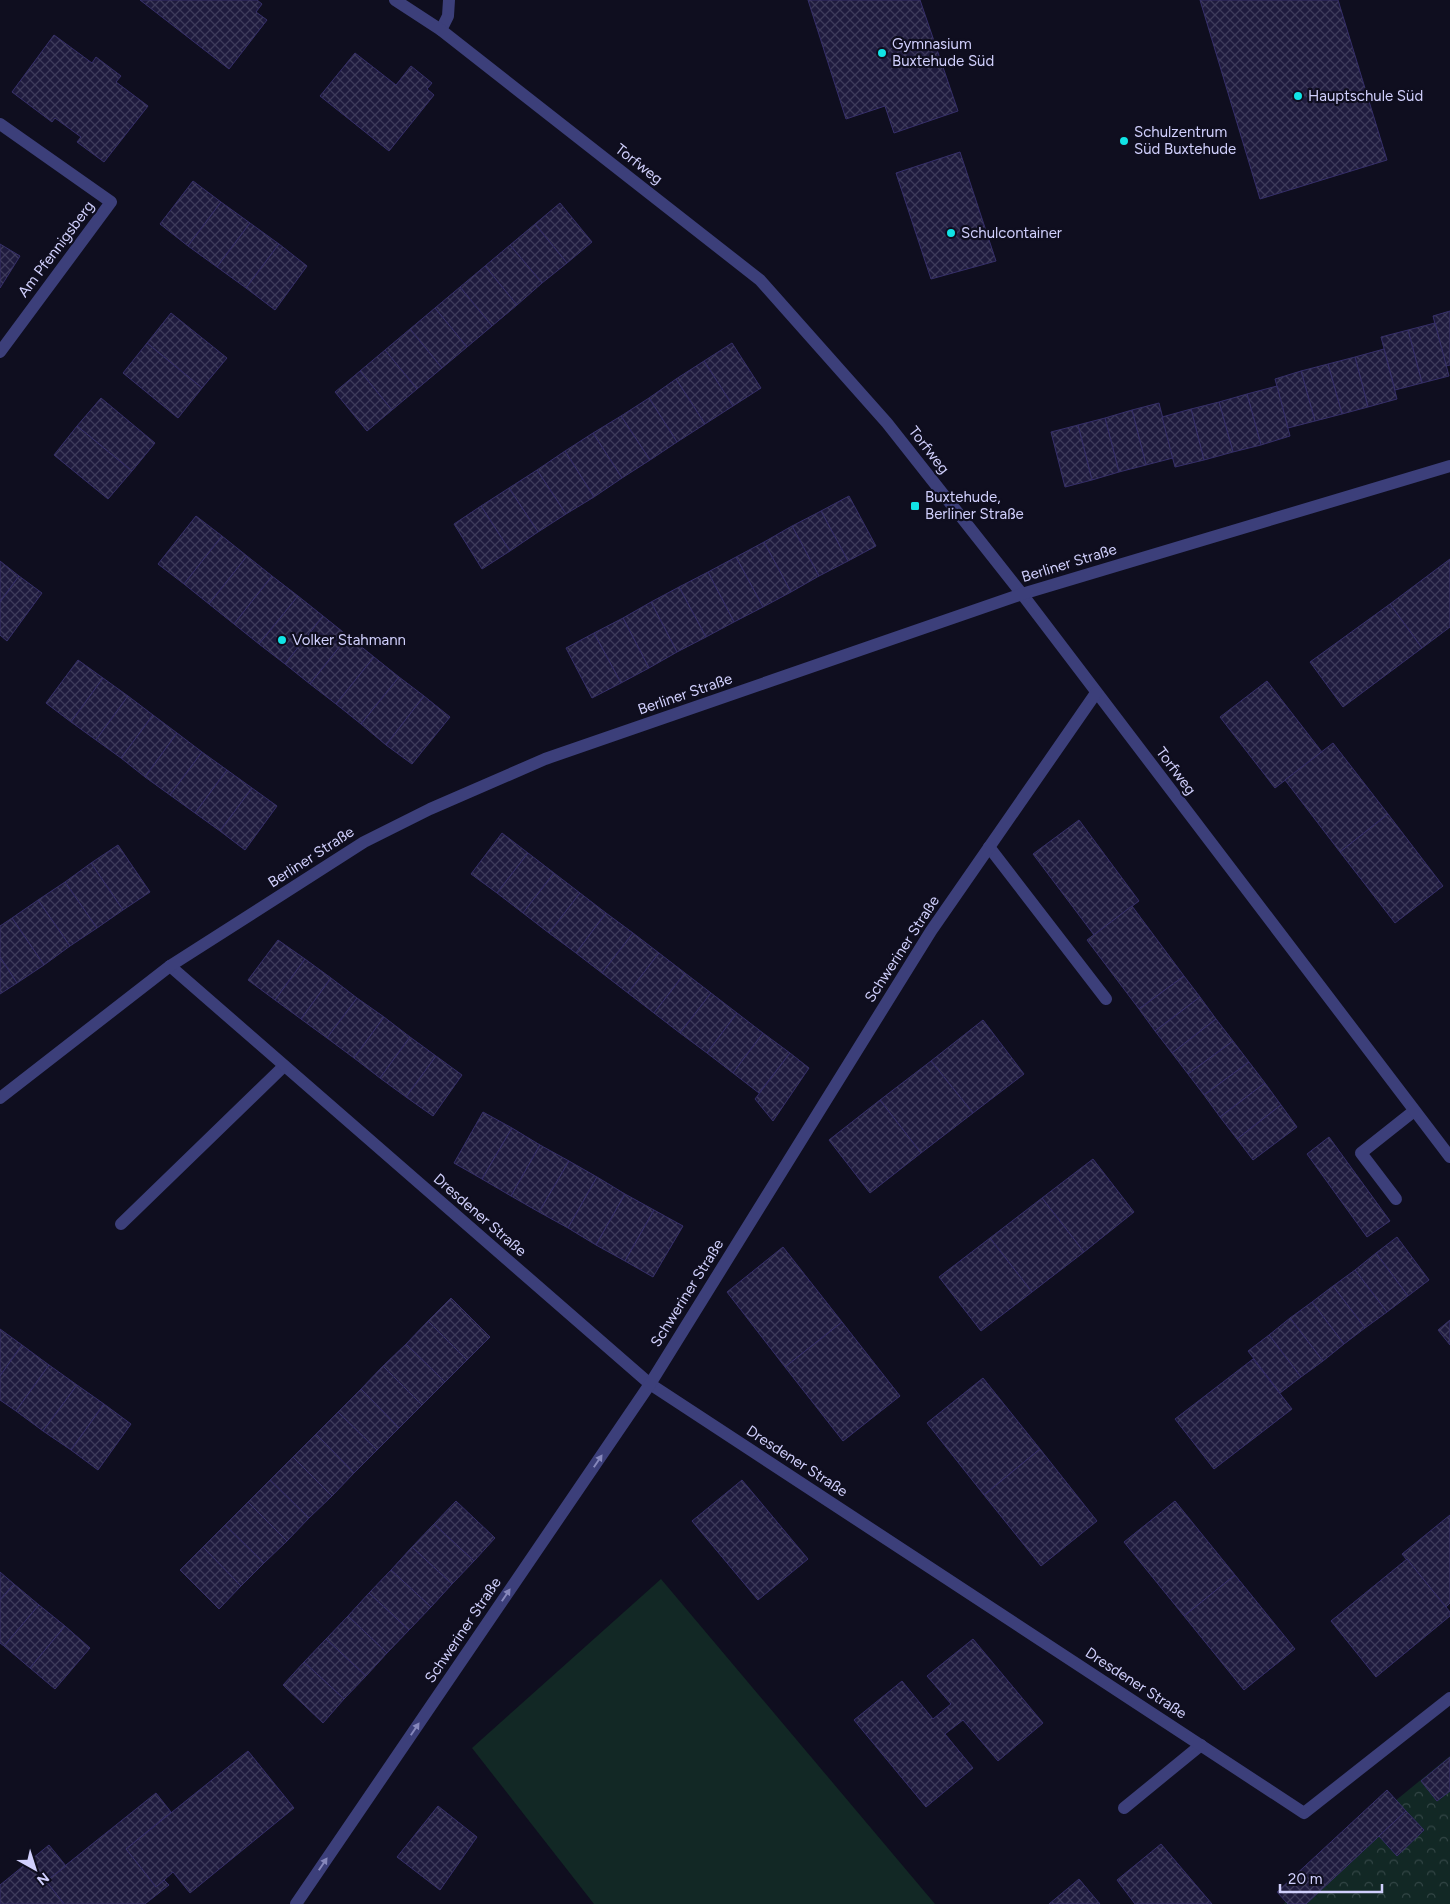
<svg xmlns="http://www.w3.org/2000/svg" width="1450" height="1904" font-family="Figtree,sans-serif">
	<defs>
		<pattern id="forest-crowns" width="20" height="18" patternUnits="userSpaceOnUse" patternTransform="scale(1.25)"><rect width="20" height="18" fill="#122825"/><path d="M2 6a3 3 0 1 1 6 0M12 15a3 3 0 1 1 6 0" fill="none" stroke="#334646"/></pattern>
		<pattern id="building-cross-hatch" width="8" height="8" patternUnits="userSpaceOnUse" patternTransform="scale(1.25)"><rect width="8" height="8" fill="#1f1b3e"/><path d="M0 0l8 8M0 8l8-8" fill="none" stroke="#3e3b5b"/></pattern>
	</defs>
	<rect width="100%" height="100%" fill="#0f0e1f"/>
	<polygon fill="url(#forest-crowns)" points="1450,1756 1450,1904 1284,1904 1306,1874"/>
	<polygon fill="#122825" points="661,1579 935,1904 594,1904 472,1748"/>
	<g fill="url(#building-cross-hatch)" stroke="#362f69">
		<polygon points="140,0 257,0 262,4 256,12 267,20 229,69"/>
		<polygon points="808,0 920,0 958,111 894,133 885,106 846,119"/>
		<polygon points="1200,0 1338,0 1387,160 1260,199"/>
		<polygon points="54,35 92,63 96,57 121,76 116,82 148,106 104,162 77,142 81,137 55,118 52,122 12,92"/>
		<polygon points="355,53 396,85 411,66 432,83 427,89 434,95 389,151 320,96"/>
		<polygon points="960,152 996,261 931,279 896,173"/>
		<polygon points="193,181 221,202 188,246 160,224"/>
		<polygon points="221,202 250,223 217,267 188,246"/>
		<polygon points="560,203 592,242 567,263 535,224"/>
		<polygon points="250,223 279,244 246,288 217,267"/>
		<polygon points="535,224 567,263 542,283 510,245"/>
		<polygon points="0,244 20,256 0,288"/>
		<polygon points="279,244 307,266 275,310 246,288"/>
		<polygon points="510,245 542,283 517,305 485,266"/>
		<polygon points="485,266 517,305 492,326 460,287"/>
		<polygon points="460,287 492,326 467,347 435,308"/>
		<polygon points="435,308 467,347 442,368 410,329"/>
		<polygon points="1450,311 1450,365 1446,366 1433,316"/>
		<polygon points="171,313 227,358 202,388 147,343"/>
		<polygon points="1435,323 1449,376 1422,383 1408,330"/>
		<polygon points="410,329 442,368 417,389 385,350"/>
		<polygon points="1408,330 1422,383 1395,390 1381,337"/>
		<polygon points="147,343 202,388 178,418 123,373"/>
		<polygon points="732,343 761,388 733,406 704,361"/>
		<polygon points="1384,349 1397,399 1368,407 1355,357"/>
		<polygon points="385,350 417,389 392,410 360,371"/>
		<polygon points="1355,357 1368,407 1342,414 1328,364"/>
		<polygon points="704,361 733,406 705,424 676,379"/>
		<polygon points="1328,364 1342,414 1315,421 1301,371"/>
		<polygon points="360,371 392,410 367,431 335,392"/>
		<polygon points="1301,371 1315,421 1288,428 1275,379"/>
		<polygon points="676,379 705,424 677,442 649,398"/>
		<polygon points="1277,386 1290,436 1261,445 1247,394"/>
		<polygon points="1247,394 1261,445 1233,452 1219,402"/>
		<polygon points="101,398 155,443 132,471 77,426"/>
		<polygon points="649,398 677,442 650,460 621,416"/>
		<polygon points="1219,402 1233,452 1204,460 1191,409"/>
		<polygon points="1159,403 1173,458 1146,465 1132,410"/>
		<polygon points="1191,409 1204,460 1175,467 1162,417"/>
		<polygon points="1132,410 1146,465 1119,472 1105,418"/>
		<polygon points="621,416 650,460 622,478 593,433"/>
		<polygon points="1105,418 1119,472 1092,480 1078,425"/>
		<polygon points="1078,425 1092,480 1065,487 1051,432"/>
		<polygon points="77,426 132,471 108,499 54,455"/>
		<polygon points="593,433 622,478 594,497 565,451"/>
		<polygon points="565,451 594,497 566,514 537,470"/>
		<polygon points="537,470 566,514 538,532 509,488"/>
		<polygon points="509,488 538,532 510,551 481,506"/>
		<polygon points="849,496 876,546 848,561 821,511"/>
		<polygon points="481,506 510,551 482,569 454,524"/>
		<polygon points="821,511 848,561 819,576 792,526"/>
		<polygon points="196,516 222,536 184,584 158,564"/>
		<polygon points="792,526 819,576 791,592 764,542"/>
		<polygon points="222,536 247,556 209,604 184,584"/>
		<polygon points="764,542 791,592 763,607 736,557"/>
		<polygon points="247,556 272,576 234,624 209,604"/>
		<polygon points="736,557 763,607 734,622 708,572"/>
		<polygon points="1450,559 1450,627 1422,648 1390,604"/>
		<polygon points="0,561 19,576 0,602"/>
		<polygon points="708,572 734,622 706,637 679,587"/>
		<polygon points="19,576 42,593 7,641 0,635 0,602"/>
		<polygon points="272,576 298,596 259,644 234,624"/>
		<polygon points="679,587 706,637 677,652 651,602"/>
		<polygon points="298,596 323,616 285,664 259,644"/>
		<polygon points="651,602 677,652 649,668 623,618"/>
		<polygon points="1390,604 1422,648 1343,707 1310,662"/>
		<polygon points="323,616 348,636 310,684 285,664"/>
		<polygon points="623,618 649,668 621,683 594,633"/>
		<polygon points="594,633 621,683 592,698 566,648"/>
		<polygon points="348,636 374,657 336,704 310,684"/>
		<polygon points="374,657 399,677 361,724 336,704"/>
		<polygon points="78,660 103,678 71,722 46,703"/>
		<polygon points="399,677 424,696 386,745 361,724"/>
		<polygon points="103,678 128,696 96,740 71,722"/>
		<polygon points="1267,681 1322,752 1275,788 1220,717"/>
		<polygon points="128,696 153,715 121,758 96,740"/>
		<polygon points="424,696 450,717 412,764 386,745"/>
		<polygon points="153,715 177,733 145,777 121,758"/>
		<polygon points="177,733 202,752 170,795 145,777"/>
		<polygon points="1333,743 1388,814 1340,852 1285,780"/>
		<polygon points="202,752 227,770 195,813 170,795"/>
		<polygon points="227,770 252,788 220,831 195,813"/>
		<polygon points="252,788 277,806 245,850 220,831"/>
		<polygon points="1388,814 1443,886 1395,923 1340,852"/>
		<polygon points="1079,820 1139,901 1094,935 1033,854"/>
		<polygon points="502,833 528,853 497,893 471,874"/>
		<polygon points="118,845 150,892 123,910 91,863"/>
		<polygon points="528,853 554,873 523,913 497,893"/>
		<polygon points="91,863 123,910 97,928 65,882"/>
		<polygon points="554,873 580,893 549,933 523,913"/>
		<polygon points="65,882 97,928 70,946 38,900"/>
		<polygon points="580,893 606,913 576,953 549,933"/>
		<polygon points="38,900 70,946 44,965 12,918"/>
		<polygon points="1132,906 1184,976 1139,1009 1087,940"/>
		<polygon points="606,913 633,933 602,973 576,953"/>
		<polygon points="12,918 44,965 17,983 0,957 0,926"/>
		<polygon points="633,933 659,953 628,993 602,973"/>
		<polygon points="278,940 305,959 275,1000 248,980"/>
		<polygon points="659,953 685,973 654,1013 628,993"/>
		<polygon points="0,957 17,983 0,994"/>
		<polygon points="305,959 331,978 301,1019 275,1000"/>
		<polygon points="685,973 711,993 680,1033 654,1013"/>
		<polygon points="1184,976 1200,997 1155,1031 1139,1009"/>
		<polygon points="331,978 357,998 327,1038 301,1019"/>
		<polygon points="711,993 737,1013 707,1053 680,1033"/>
		<polygon points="1200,997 1216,1019 1172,1053 1155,1031"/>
		<polygon points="357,998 384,1017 354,1058 327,1038"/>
		<polygon points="737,1013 763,1033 733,1073 707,1053"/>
		<polygon points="384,1017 410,1037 380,1078 354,1058"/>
		<polygon points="1216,1019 1233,1041 1188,1074 1172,1053"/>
		<polygon points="983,1020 1024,1074 973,1113 931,1061"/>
		<polygon points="763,1033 790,1053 759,1093 733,1073"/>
		<polygon points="410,1037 436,1056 406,1097 380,1078"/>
		<polygon points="1233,1041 1249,1062 1204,1095 1188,1074"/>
		<polygon points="790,1053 809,1068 773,1121 755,1099"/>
		<polygon points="436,1056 462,1075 433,1116 406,1097"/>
		<polygon points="931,1061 973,1113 921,1153 880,1100"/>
		<polygon points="1249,1062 1265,1083 1220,1117 1204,1095"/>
		<polygon points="1265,1083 1281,1105 1237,1139 1220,1117"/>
		<polygon points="880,1100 921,1153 870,1193 829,1140"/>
		<polygon points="1281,1105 1297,1127 1253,1160 1237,1139"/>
		<polygon points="483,1112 512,1128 482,1179 454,1163"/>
		<polygon points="512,1128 540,1145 511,1196 482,1179"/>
		<polygon points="1329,1137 1390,1221 1367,1237 1307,1154"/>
		<polygon points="540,1145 569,1161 539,1212 511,1196"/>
		<polygon points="1093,1159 1134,1212 1084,1252 1042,1198"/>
		<polygon points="569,1161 597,1177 568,1228 539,1212"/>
		<polygon points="597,1177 625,1194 596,1245 568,1228"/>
		<polygon points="625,1194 654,1210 625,1261 596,1245"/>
		<polygon points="1042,1198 1084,1252 1032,1292 990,1238"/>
		<polygon points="654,1210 683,1226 653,1277 625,1261"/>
		<polygon points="1397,1237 1429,1280 1408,1296 1376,1253"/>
		<polygon points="990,1238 1032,1292 981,1331 939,1277"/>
		<polygon points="783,1247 842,1322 785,1367 727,1292"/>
		<polygon points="1376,1253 1408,1296 1387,1312 1355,1270"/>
		<polygon points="1355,1270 1387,1312 1365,1328 1333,1286"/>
		<polygon points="1333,1286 1365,1328 1344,1344 1312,1302"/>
		<polygon points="451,1298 490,1337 467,1360 428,1321"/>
		<polygon points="1312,1302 1344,1344 1323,1361 1290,1318"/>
		<polygon points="1290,1318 1323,1361 1301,1377 1269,1335"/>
		<polygon points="1450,1320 1450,1345 1438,1330"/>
		<polygon points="428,1321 467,1360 445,1382 406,1344"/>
		<polygon points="842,1322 900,1396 843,1441 785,1367"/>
		<polygon points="0,1329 22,1345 0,1376"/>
		<polygon points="1269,1335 1301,1377 1280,1393 1248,1351"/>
		<polygon points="406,1344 445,1382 422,1405 383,1366"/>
		<polygon points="22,1345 49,1365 16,1411 0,1400 0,1376"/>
		<polygon points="1253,1359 1292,1409 1214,1469 1175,1419"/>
		<polygon points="49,1365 77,1385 43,1431 16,1411"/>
		<polygon points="383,1366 422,1405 399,1428 361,1389"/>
		<polygon points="983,1378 1040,1449 984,1495 927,1423"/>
		<polygon points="77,1385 104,1404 71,1450 43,1431"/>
		<polygon points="361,1389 399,1428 377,1450 338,1412"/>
		<polygon points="104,1404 131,1424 98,1470 71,1450"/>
		<polygon points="338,1412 377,1450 354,1473 316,1434"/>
		<polygon points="316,1434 354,1473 332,1496 293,1457"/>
		<polygon points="1040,1449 1097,1521 1041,1566 984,1495"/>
		<polygon points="293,1457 332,1496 309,1518 270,1480"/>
		<polygon points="270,1480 309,1518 287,1541 248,1502"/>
		<polygon points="742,1480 808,1559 758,1600 692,1521"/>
		<polygon points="456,1501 495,1538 474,1561 434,1524"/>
		<polygon points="1175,1501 1235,1575 1184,1616 1124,1542"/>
		<polygon points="248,1502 287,1541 264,1563 225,1525"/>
		<polygon points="1450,1515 1450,1603 1446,1607 1402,1554"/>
		<polygon points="434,1524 474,1561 452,1584 412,1547"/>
		<polygon points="225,1525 264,1563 241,1586 203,1547"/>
		<polygon points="203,1547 241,1586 219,1609 180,1570"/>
		<polygon points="412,1547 452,1584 431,1607 391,1570"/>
		<polygon points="1407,1559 1450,1612 1450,1616 1376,1677 1331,1621"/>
		<polygon points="391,1570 431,1607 409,1630 369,1593"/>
		<polygon points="0,1572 14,1584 0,1600"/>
		<polygon points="1235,1575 1295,1649 1244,1690 1184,1616"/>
		<polygon points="14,1584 39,1605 4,1646 0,1643 0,1600"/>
		<polygon points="369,1593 409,1630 387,1653 348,1616"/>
		<polygon points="39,1605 65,1626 30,1668 4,1646"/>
		<polygon points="348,1616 387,1653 366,1676 326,1639"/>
		<polygon points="65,1626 90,1648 55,1689 30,1668"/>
		<polygon points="326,1639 366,1676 344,1699 304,1662"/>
		<polygon points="973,1639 1043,1723 998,1761 963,1720 945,1734 973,1768 926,1807 854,1720 902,1681 933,1719 951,1704 927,1676"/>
		<polygon points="304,1662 344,1699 323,1723 283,1685"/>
		<polygon points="248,1751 294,1808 190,1893 173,1872 156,1887 126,1849"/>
		<polygon points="1450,1757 1450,1791 1437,1801 1421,1781"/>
		<polygon points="1387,1790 1406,1811 1306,1904 1288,1904 1277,1892"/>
		<polygon points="156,1793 171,1812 126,1849 156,1887 164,1880 169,1885 145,1904 64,1904 46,1881"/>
		<polygon points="438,1806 477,1837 440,1890 397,1857"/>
		<polygon points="1406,1811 1424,1830 1397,1856 1379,1836"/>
		<polygon points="1161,1844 1212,1904 1135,1904 1117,1880"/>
		<polygon points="49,1845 66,1866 46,1881 64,1904 0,1904 0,1885"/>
		<polygon points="1079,1879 1100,1904 1049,1904"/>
	</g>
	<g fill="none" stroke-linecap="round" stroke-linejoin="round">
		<g stroke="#3c3f7a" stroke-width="12">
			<polyline points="441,30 448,16 449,0"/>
			<polyline points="989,847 1106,999"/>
			<polyline points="1396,1199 1361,1153 1414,1111"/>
			<polyline points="121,1224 284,1066"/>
			<polyline points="1124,1808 1201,1745"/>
		</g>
		<g stroke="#3c3f7a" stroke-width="12">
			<polyline points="395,0 441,30 760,280 887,423 1022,594 1450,1157"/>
			<polyline points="0,124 111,202 0,352"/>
			<polyline points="170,966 650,1384 1304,1813 1450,1698"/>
			<polyline points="0,1098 170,966 364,842 430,809 545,759 1022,594 1450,466"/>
			<polyline points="296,1904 650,1384 931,931 1096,693"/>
		</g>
	</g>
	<defs><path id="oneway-solid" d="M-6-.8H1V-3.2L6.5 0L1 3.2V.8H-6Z" transform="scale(1.25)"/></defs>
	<g fill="#8687bb">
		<use href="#oneway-solid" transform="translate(598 1461) rotate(-56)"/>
		<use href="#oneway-solid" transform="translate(506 1595) rotate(-56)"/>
		<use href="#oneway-solid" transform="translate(415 1729) rotate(-56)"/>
		<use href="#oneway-solid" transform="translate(323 1864) rotate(-56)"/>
	</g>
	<g fill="#11e4e6" stroke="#0f0e1f" stroke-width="2">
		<circle cx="882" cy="53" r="5"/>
		<circle cx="1298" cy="96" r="5"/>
		<circle cx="1124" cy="141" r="5"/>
		<circle cx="951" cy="233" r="5"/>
		<rect x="910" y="501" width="10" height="10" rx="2.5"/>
		<circle cx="282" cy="640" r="5"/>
	</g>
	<g text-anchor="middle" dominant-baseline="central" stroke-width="4.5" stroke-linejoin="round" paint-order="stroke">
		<g font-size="15" fill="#d0cffc" stroke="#0f0e1f" text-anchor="start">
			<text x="892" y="44">Gymnasium<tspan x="892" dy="17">Buxtehude Süd</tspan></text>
			<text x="1308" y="96">Hauptschule Süd</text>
			<text x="1134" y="132">Schulzentrum<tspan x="1134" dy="17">Süd Buxtehude</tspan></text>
			<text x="961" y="233">Schulcontainer</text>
			<text x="925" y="497">Buxtehude,<tspan x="925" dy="17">Berliner Straße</tspan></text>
			<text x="292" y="640">Volker Stahmann</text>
		</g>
		<g font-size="15" fill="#d0cffc" stroke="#0f0e1f">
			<text transform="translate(639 164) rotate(38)">Torfweg</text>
			<text transform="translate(56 249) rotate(-53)">Am Pfennigsberg</text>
			<text transform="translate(929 450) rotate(52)">Torfweg</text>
			<text transform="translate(1069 563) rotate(-17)">Berliner Straße</text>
			<text transform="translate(685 694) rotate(-19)">Berliner Straße</text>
			<text transform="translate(1176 771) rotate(53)">Torfweg</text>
			<text transform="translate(311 857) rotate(-33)">Berliner Straße</text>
			<text transform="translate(902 949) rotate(-57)">Schweriner Straße</text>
			<text transform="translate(480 1215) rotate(41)">Dresdener Straße</text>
			<text transform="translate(687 1293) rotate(-58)">Schweriner Straße</text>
			<text transform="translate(797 1461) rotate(33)">Dresdener Straße</text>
			<text transform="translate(463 1630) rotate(-56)">Schweriner Straße</text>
			<text transform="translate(1136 1683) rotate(33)">Dresdener Straße</text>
		</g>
	</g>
	<g transform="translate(35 1869) rotate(141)" stroke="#0f0e1f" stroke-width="4" paint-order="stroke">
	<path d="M0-4L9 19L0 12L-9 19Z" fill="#d0cffc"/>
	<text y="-8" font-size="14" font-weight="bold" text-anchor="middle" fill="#d0cffc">N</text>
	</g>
	<path d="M1280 1884v8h102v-8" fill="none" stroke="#d0cffc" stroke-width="2.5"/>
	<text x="1288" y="1884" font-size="15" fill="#d0cffc" stroke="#0f0e1f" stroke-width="4" paint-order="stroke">20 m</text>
</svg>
